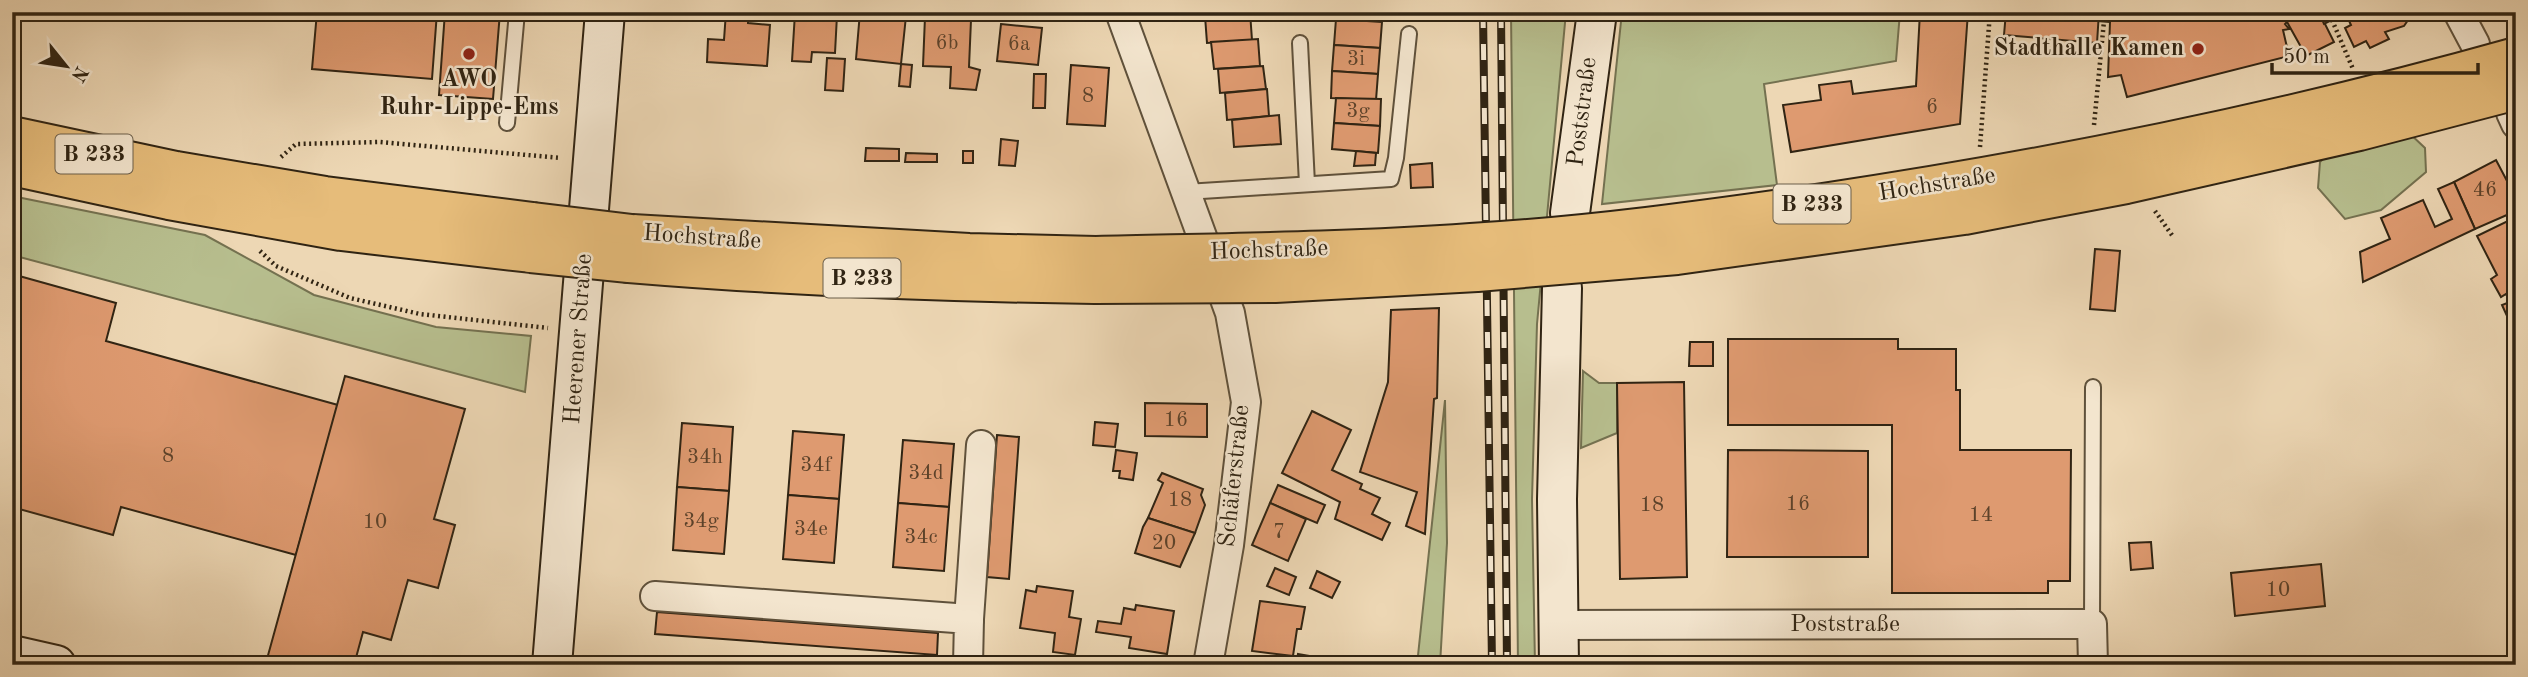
<svg xmlns="http://www.w3.org/2000/svg" width="2528" height="677" font-family="'Old Standard TT',serif">
	<rect width="100%" height="100%" fill="#edd7b4"/>
	<filter id="stains"><feTurbulence type="fractalNoise" baseFrequency=".00286" numOctaves="4"/><feColorMatrix values="0 0 0 0 .2 0 0 0 0 .09 0 0 0 0 .02 0 0 0 .5 -.17"/></filter>
	<radialGradient id="worn" r=".72"><stop offset=".6" stop-color="#630" stop-opacity="0"/><stop offset="1" stop-color="#630" stop-opacity=".3"/></radialGradient>
	<g fill="#b7be8e" stroke="#747150" stroke-width="2">
		<polygon points="1511,12 1566,12 1537,324 1532,499 1535,665 1518,665"/>
		<polygon points="1622,12 1900,12 1896,61 1764,84 1777,185 1602,204"/>
		<polygon points="2407,131 2425,148 2426,172 2381,210 2345,219 2318,188 2320,162 2338,144"/>
		<polygon points="12,196 205,235 314,295 436,327 531,336 525,392 12,255"/>
		<polygon points="1583,371 1599,383 1617,383 1617,433 1581,448"/>
		<polygon points="1445,400 1447,543 1440,665 1417,665"/>
	</g>
	<g fill="#de9a70" stroke="#302413" stroke-width="2">
		<polygon points="317,12 437,12 432,79 312,69"/>
		<polygon points="445,12 500,12 493,99 439,95"/>
		<polygon points="726,12 748,12 748,23 770,25 767,66 707,62 708,39 724,40"/>
		<polygon points="860,12 906,16 901,64 856,59"/>
		<polygon points="1250,12 1252,40 1207,43 1205,16"/>
		<polygon points="1343,12 1381,12 1380,22 1343,19"/>
		<polygon points="1920,12 1968,12 1960,124 1791,152 1783,105 1821,100 1819,85 1851,81 1853,94 1916,86"/>
		<polygon points="2006,12 2099,12 2097,43 2004,35"/>
		<polygon points="2099,12 2319,12 2334,42 2306,56 2287,22 2285,24 2289,29 2283,30 2289,56 2127,97 2121,75 2108,77 2110,22 2098,21"/>
		<polygon points="2332,12 2345,12 2346,13 2324,24 2321,17"/>
		<polygon points="2345,12 2405,12 2408,20 2404,26 2385,32 2389,39 2370,48 2366,41 2354,47 2345,28 2351,25"/>
		<polygon points="795,13 837,15 835,53 812,52 811,62 792,61"/>
		<polygon points="925,17 971,20 969,67 980,70 976,90 950,88 951,67 923,66"/>
		<polygon points="1336,19 1382,22 1380,48 1334,45"/>
		<polygon points="1001,24 1042,28 1038,65 997,61"/>
		<polygon points="1258,39 1260,66 1214,69 1211,42"/>
		<polygon points="1334,45 1380,48 1378,74 1332,71"/>
		<polygon points="827,58 845,59 843,91 825,90"/>
		<polygon points="901,64 912,65 910,87 899,86"/>
		<polygon points="1071,65 1109,68 1105,126 1067,124"/>
		<polygon points="1263,66 1266,89 1220,93 1218,69"/>
		<polygon points="1332,71 1378,74 1376,100 1331,98"/>
		<polygon points="1034,74 1046,74 1045,108 1033,108"/>
		<polygon points="1267,89 1269,116 1227,120 1225,93"/>
		<polygon points="1336,98 1381,99 1380,126 1334,123"/>
		<polygon points="1279,115 1281,144 1234,147 1232,120"/>
		<polygon points="1334,123 1380,126 1378,153 1332,149"/>
		<polygon points="1001,139 1018,141 1015,166 999,165"/>
		<polygon points="866,148 899,149 899,161 865,161"/>
		<rect x="963" y="151" width="10" height="12"/>
		<polygon points="1356,151 1376,153 1375,165 1354,166"/>
		<polygon points="906,153 937,154 937,162 905,162"/>
		<polygon points="2496,160 2516,198 2516,211 2475,229 2454,182"/>
		<polygon points="1432,163 1433,187 1411,188 1410,165"/>
		<polygon points="2454,182 2475,229 2363,282 2360,252 2390,239 2381,218 2423,200 2435,227 2452,219 2438,189"/>
		<polygon points="2516,217 2516,328 2513,329 2502,305 2510,302 2506,294 2501,297 2491,279 2497,275 2477,236"/>
		<polygon points="2095,249 2120,251 2115,311 2090,309"/>
		<polygon points="12,274 116,303 106,341 338,405 296,555 121,507 113,535 12,507"/>
		<polygon points="1439,308 1437,398 1434,399 1425,534 1406,526 1417,492 1360,472 1388,382 1391,310"/>
		<polygon points="1728,339 1898,339 1898,349 1956,349 1956,390 1960,390 1960,450 2071,450 2070,581 2048,581 2048,593 1892,593 1892,425 1728,425"/>
		<polygon points="1690,342 1713,342 1713,366 1689,366"/>
		<polygon points="345,376 465,409 434,519 455,525 438,588 408,580 391,640 363,632 354,665 289,665 267,659"/>
		<polygon points="1684,382 1687,577 1620,579 1617,383"/>
		<polygon points="1145,403 1207,404 1207,437 1145,436"/>
		<polygon points="1312,411 1351,430 1332,470 1362,484 1360,489 1380,498 1372,514 1390,523 1382,540 1335,519 1340,502 1282,473"/>
		<polygon points="1095,422 1118,424 1115,447 1093,445"/>
		<polygon points="682,423 733,427 729,491 677,487"/>
		<polygon points="793,431 844,435 839,499 788,495"/>
		<polygon points="997,435 1019,437 1009,579 987,577"/>
		<polygon points="903,440 954,444 949,507 898,503"/>
		<polygon points="1116,450 1137,453 1133,480 1119,478 1120,471 1113,471"/>
		<polygon points="1728,450 1868,451 1868,557 1727,557"/>
		<polygon points="1162,473 1203,489 1201,495 1205,505 1195,533 1148,518 1163,483 1158,480"/>
		<polygon points="1278,485 1325,505 1317,523 1270,503"/>
		<polygon points="677,487 729,491 724,554 673,550"/>
		<polygon points="788,495 839,499 834,563 783,559"/>
		<polygon points="898,503 949,507 944,571 893,567"/>
		<polygon points="1270,503 1306,519 1288,561 1252,545"/>
		<polygon points="1148,518 1195,533 1180,567 1135,553 1143,527"/>
		<polygon points="2151,542 2153,568 2131,570 2129,543"/>
		<polygon points="2321,564 2325,606 2235,616 2231,573"/>
		<polygon points="1275,568 1296,577 1289,595 1267,586"/>
		<polygon points="1317,571 1340,582 1332,598 1310,588"/>
		<polygon points="1037,586 1073,591 1069,617 1081,619 1075,655 1053,652 1055,633 1020,628 1026,590 1036,592"/>
		<polygon points="1260,601 1305,607 1301,629 1297,629 1293,656 1252,651"/>
		<polygon points="1136,605 1174,611 1167,654 1129,648 1131,637 1096,632 1098,621 1121,624 1124,608 1135,610"/>
		<polygon points="657,612 938,633 937,655 655,634"/>
		<polygon points="1298,654 1310,656 1309,665 1296,665"/>
		<polygon points="643,656 747,665 643,665"/>
	</g>
	<g fill="none" stroke-linecap="round" stroke-linejoin="round">
		<defs>
			<g id="lane">
				<polyline points="1300,43 1307,184"/>
				<polyline points="507,123 517,12"/>
				<polyline points="1186,192 1391,179 1396,158 1409,34"/>
				<polyline points="2092,624 2093,387"/>
			</g>
			<g id="street">
				<polyline points="1120,12 1230,313 1246,402 1229,545 1208,665"/>
				<polyline points="2458,12 2475,44"/>
				<polyline points="2511,113 2516,124"/>
				<polyline points="655,596 969,619 968,665"/>
				<polyline points="969,619 981,445"/>
				<polyline points="1558,625 2092,624 2093,665"/>
			</g>
			<g id="secondary">
				<polyline points="1570,213 1597,12"/>
				<polyline points="12,655 56,665"/>
				<polyline points="552,665 605,12"/>
				<polyline points="1559,665 1557,499 1562,288"/>
			</g>
			<g id="primary">
				<polyline points="12,136 176,171 325,196 533,222"/>
				<polyline points="12,166 169,200 341,231 531,253"/>
				<polyline points="632,234 969,253 1096,256"/>
				<path d="M 629,263 C 785,276 940,282 1095,284"/>
			</g>
		</defs>
		<use href="#lane" stroke="#5f513b" stroke-width="18"/>
		<use href="#street" stroke="#5f513b" stroke-width="32"/>
		<use href="#secondary" stroke="#302413" stroke-width="42"/>
		<use href="#primary" stroke="#302413" stroke-width="42"/>
		<g stroke="#302413" stroke-width="4.5" stroke-dasharray="2 3.5" stroke-linecap="butt">
			<polyline points="2329,12 2329,14"/>
			<polyline points="2332,20 2353,69"/>
			<polyline points="2094,125 2104,21"/>
			<polyline points="1980,147 1990,12"/>
			<polyline points="281,157 296,144 380,142 561,158"/>
			<polyline points="2155,211 2174,238"/>
			<polyline points="260,251 276,266 350,298 420,314 548,328"/>
		</g>
		<use href="#lane" stroke="#f3e5ce" stroke-width="14"/>
		<use href="#street" stroke="#f3e5ce" stroke-width="28"/>
		<use href="#secondary" stroke="#f3e5ce" stroke-width="38"/>
		<use href="#primary" stroke="#e6bc7a" stroke-width="38"/>
		<defs>
			<g id="rail">
				<polyline points="1483,12 1492,665"/>
				<polyline points="1501,12 1507,665"/>
			</g>
		</defs>
		<use href="#rail" stroke="#302413" stroke-width="8"/>
		<use href="#rail" stroke="#f3e5ce" stroke-width="5" stroke-dasharray="16" stroke-linecap="butt"/>
		<defs>
			<g id="primary-bridge">
				<polyline points="533,222 632,234"/>
				<polyline points="531,253 629,263"/>
				<path d="M 1096,256 C 1221,253 1347,252 1471,243 C 1589,236 1706,220 1823,203 C 2057,168 2288,121 2516,57"/>
				<polyline points="1095,284 1275,283 1477,272 1677,255 1964,215 2126,184 2359,131 2516,90"/>
			</g>
		</defs>
		<use href="#primary-bridge" stroke="#302413" stroke-width="42" stroke-linecap="butt"/>
		<use href="#primary-bridge" stroke="#e6bc7a" stroke-width="38"/>
	</g>
	<g fill="#8f2418" stroke="#f3e5ce" stroke-width="2.5">
		<circle cx="2198" cy="49" r="7"/>
		<circle cx="469" cy="54" r="7"/>
	</g>
	<g text-anchor="middle" dominant-baseline="central" stroke-width="5" stroke-linejoin="round" paint-order="stroke">
		<g font-size="21" fill="#5c422a">
			<text x="947" y="43">6b</text>
			<text x="1019" y="44">6a</text>
			<text x="1356" y="59">3i</text>
			<text x="1088" y="96">8</text>
			<text x="1932" y="107">6</text>
			<text x="1358" y="111">3g</text>
			<text x="2485" y="190">46</text>
			<text x="1176" y="420">16</text>
			<text x="168" y="456">8</text>
			<text x="705" y="457">34h</text>
			<text x="816" y="465">34f</text>
			<text x="926" y="473">34d</text>
			<text x="1180" y="500">18</text>
			<text x="1798" y="504">16</text>
			<text x="1652" y="505">18</text>
			<text x="1981" y="515">14</text>
			<text x="701" y="521">34g</text>
			<text x="375" y="522">10</text>
			<text x="811" y="529">34e</text>
			<text x="1279" y="532">7</text>
			<text x="921" y="537">34c</text>
			<text x="1164" y="543">20</text>
			<text x="2278" y="590">10</text>
		</g>
		<g fill="#f3e5ce" stroke="#6a5e4b" stroke-width="2">
			<rect x="55.5" y="134.5" width="77" height="39" rx="5"/>
			<rect x="1773.5" y="184.5" width="77" height="39" rx="5"/>
			<rect x="823.5" y="258.5" width="77" height="39" rx="5"/>
		</g>
		<g font-size="23" font-weight="bold" fill="#302413">
			<text x="94" y="154">B 233</text>
			<text x="1812" y="204">B 233</text>
			<text x="862" y="278">B 233</text>
		</g>
		<g font-size="24" font-weight="bold" fill="#302413" stroke="#f3e5ce" text-anchor="end">
			<text x="2184" y="49">Stadthalle Kamen</text>
			<text x="469" y="80" text-anchor="middle">AWO<tspan x="469" dy="28">Ruhr-Lippe-Ems</tspan></text>
		</g>
		<g font-size="24" fill="#302413" stroke="#f3e5ce">
			<text transform="translate(1583 112) rotate(-83)">Poststraße</text>
			<text transform="translate(1937 185) rotate(-9)">Hochstraße</text>
			<text transform="translate(702 238) rotate(4)">Hochstraße</text>
			<text transform="translate(1269 251) rotate(-2)">Hochstraße</text>
			<text transform="translate(579 339) rotate(-86)">Heerener Straße</text>
			<text transform="translate(1235 476) rotate(-84)">Schäferstraße</text>
			<text x="1845" y="625">Poststraße</text>
		</g>
	</g>
	<rect width="2528" height="677" fill="none" stroke="#edd7b4" stroke-width="42"/>
	<rect x="14" y="14" width="2500" height="649" fill="none" stroke="#302413" stroke-width="3.5"/>
	<rect x="21" y="21" width="2486" height="635" fill="none" stroke="#302413" stroke-width="2"/>
	<g transform="translate(66 66) rotate(120)" stroke="#f3e5ce" stroke-width="5" paint-order="stroke">
	<path d="M0-5L12 26L0 18L-12 26Z" fill="#302413"/>
	<text y="-10" font-size="19" font-weight="bold" text-anchor="middle" fill="#302413">N</text>
	</g>
	<path d="M2272 63v10h206v-10" fill="none" stroke="#302413" stroke-width="3.5"/>
	<text x="2283" y="63" font-size="21" fill="#302413" stroke="#f3e5ce" stroke-width="5" paint-order="stroke">50 m</text>
	<rect width="100%" height="100%" filter="url(#stains)"/>
	<rect width="100%" height="100%" fill="url(#worn)"/>
</svg>
